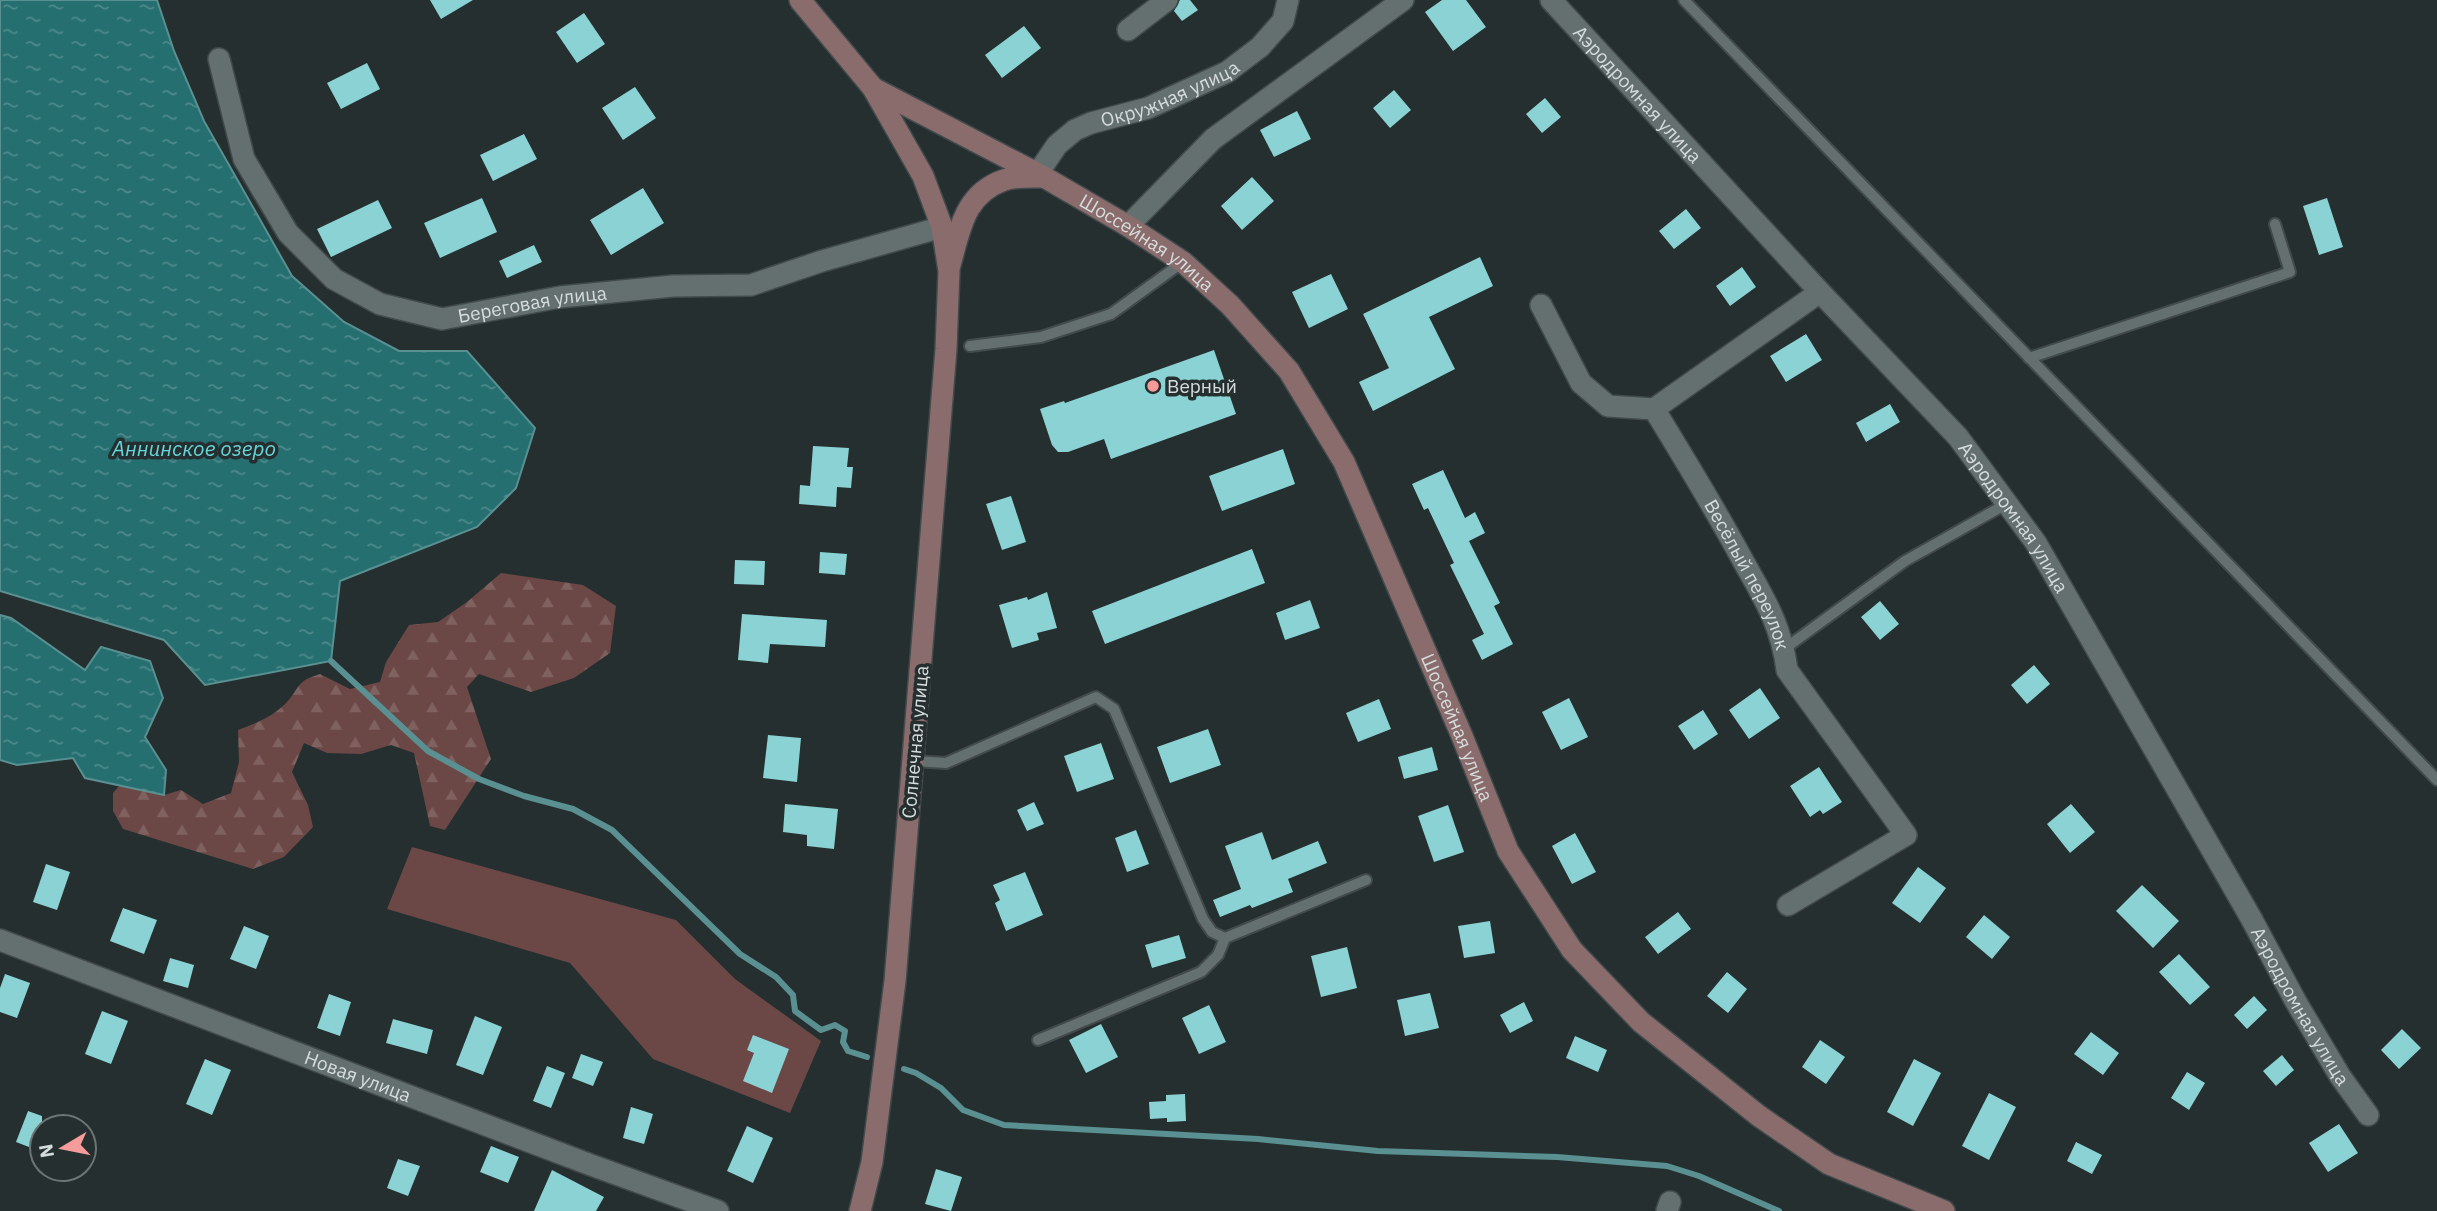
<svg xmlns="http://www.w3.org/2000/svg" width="2437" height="1211" font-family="'IBM Plex Sans',sans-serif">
	<defs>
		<pattern id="forest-firs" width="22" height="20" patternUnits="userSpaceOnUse" patternTransform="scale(1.75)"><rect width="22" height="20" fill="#6b4746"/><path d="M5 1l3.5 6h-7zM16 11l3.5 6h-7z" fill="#7f6160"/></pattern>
		<pattern id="water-ripples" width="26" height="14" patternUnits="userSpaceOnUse" patternTransform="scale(1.75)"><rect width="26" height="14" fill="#256f71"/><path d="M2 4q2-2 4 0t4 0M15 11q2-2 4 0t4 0" fill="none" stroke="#4e8a8b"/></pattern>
	</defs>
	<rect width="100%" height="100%" fill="#252f2f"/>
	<path fill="url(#forest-firs)" d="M 501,573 L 583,585 L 616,606 L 610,653 L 574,678 L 531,692 L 479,674 L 467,687 L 491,759 L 445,830 L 430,826 L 414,753 L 391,745 L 361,754 L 327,753 L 304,743 L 292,772 L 308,805 L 313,827 L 284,857 L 253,869 L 123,829 L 113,811 L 113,793 L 120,785 L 164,795 L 181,790 L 203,804 L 231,793 L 239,762 L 238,730 C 256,723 273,717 287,702 C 302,685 295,682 320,674 L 350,689 L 380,682 L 386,662 L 409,625 L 438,622 L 467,602 Z"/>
	<polygon fill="#6b4746" points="412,847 676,920 735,979 821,1041 790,1113 653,1059 570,963 387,909"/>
	<g fill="url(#water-ripples)" stroke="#5a9091" stroke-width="2">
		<polygon points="0,0 157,0 174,51 204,121 292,276 344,322 399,351 467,351 535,428 516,488 477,527 340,581 331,661 205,685 164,640 0,591"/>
		<polygon points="0,615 11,618 85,670 101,647 150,661 163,698 145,737 166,770 164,795 85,778 73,758 17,765 0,760"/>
	</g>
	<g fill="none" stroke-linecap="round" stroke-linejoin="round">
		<g stroke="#5a9091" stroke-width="6">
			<polyline points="331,661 428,751 479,779 524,796 573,809 612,830 740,954 776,977 793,995 795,1011 821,1030 835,1025 845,1031 843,1042 848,1051 867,1057"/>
			<polyline points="904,1069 916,1073 941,1088 963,1110 1004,1125 1258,1139 1378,1151 1557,1157 1667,1166 1699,1176 1779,1211"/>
		</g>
	</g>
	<g fill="#8bd2d4">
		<polygon points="430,0 473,0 441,19"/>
		<polygon points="1180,0 1190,0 1198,10 1182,21 1174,11"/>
		<polygon points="1442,0 1466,0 1486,27 1453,51 1425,12"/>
		<polygon points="584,13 605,44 577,63 556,32"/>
		<polygon points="1024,26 1041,48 1002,78 985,55"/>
		<polygon points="367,63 380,89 341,109 327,83"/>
		<polygon points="635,87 656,118 623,140 602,108"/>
		<polygon points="1394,90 1411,110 1390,128 1373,108"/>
		<polygon points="1545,98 1561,117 1542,133 1526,114"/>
		<polygon points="1297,111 1311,139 1274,157 1260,130"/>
		<polygon points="524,134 537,159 493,181 480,155"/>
		<polygon points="1252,177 1274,201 1242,230 1221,206"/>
		<polygon points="643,188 664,223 611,255 590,220"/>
		<polygon points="482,198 497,232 440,258 424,223"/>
		<polygon points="2327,198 2343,247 2319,255 2303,206"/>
		<polygon points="378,200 392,228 331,257 317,229"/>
		<polygon points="1686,209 1701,228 1674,249 1659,231"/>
		<polygon points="534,245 542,262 507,278 499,261"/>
		<polygon points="1480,257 1493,286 1429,317 1455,369 1373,411 1359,382 1389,368 1363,314"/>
		<polygon points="1742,267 1756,287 1730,306 1716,286"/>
		<polygon points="1331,274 1348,309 1309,328 1292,292"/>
		<polygon points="1806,334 1822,360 1786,382 1770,356"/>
		<polygon points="1214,350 1236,414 1111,459 1104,439 1068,452 1058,452 1052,445 1040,409 1064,401 1065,403"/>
		<polygon points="1890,404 1900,422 1866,442 1856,423"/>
		<polygon points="813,446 849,448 847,467 853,467 851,488 837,487 836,507 799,504 800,485 810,486"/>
		<polygon points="1283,449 1295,484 1222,511 1209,476"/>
		<polygon points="1443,470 1465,518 1475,512 1485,533 1469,541 1500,603 1494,606 1513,644 1482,660 1472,640 1484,634 1450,565 1454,563 1428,508 1424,510 1412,484"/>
		<polygon points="1011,496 1026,542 1002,550 986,504"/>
		<polygon points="1252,549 1265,583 1105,644 1092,611"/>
		<polygon points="820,552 847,554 845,575 819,573"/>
		<polygon points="735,560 765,561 764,585 734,584"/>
		<polygon points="1047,592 1057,628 1037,633 1039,640 1012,648 999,605 1027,597 1028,600"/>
		<polygon points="1310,600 1320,628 1285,640 1276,613"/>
		<polygon points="1880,601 1899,624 1880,640 1861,617"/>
		<polygon points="742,614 827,620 825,647 770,644 768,663 738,660"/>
		<polygon points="2034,665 2050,684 2027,704 2011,685"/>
		<polygon points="1760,688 1780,718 1749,739 1729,710"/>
		<polygon points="1569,698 1588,737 1561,750 1542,712"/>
		<polygon points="1379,699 1391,729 1358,742 1346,713"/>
		<polygon points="1703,710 1718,734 1694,750 1678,726"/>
		<polygon points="1208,729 1221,765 1170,783 1157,747"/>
		<polygon points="768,735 801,738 797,782 763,778"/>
		<polygon points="1101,743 1114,779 1077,792 1064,756"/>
		<polygon points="1432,747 1438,770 1404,779 1398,757"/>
		<polygon points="1819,767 1842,802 1823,814 1820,810 1810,817 1790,786"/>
		<polygon points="1034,802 1044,824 1027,831 1017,810"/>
		<polygon points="785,804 838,809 834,849 807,846 807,835 783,832"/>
		<polygon points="2071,804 2095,832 2070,853 2047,824"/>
		<polygon points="1448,805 1464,852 1434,862 1418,816"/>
		<polygon points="1136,830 1149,864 1127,872 1115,838"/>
		<polygon points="1262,832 1272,860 1318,841 1327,863 1288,879 1293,892 1252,908 1250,905 1220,917 1213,900 1241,889 1225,846"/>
		<polygon points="1575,833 1596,872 1572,884 1552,846"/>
		<polygon points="46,864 70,872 57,910 33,902"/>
		<polygon points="1918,867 1946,888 1920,923 1892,903"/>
		<polygon points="1025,872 1043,915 1006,931 995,903 1000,900 993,885"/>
		<polygon points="2142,885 2179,921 2153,948 2116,911"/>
		<polygon points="123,908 157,920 144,954 110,941"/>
		<polygon points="1678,912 1691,929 1658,954 1645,937"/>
		<polygon points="1984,915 2010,937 1992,959 1966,937"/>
		<polygon points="1490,921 1495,953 1464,958 1458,926"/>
		<polygon points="244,926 269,936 256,969 230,959"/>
		<polygon points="1179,935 1186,958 1152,968 1145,945"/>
		<polygon points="1347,947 1357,988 1321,997 1311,956"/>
		<polygon points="2179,954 2210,987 2190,1005 2159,972"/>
		<polygon points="170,958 194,965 188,988 163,981"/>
		<polygon points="1727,972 1747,989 1728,1013 1707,996"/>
		<polygon points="5,974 30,983 17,1018 0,1012 0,988"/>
		<polygon points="1430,993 1439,1028 1405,1036 1397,1000"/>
		<polygon points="329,994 351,1002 340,1036 317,1028"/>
		<polygon points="2254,996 2267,1010 2247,1029 2234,1015"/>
		<polygon points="1524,1002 1533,1021 1510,1033 1500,1015"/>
		<polygon points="1209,1005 1226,1042 1199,1054 1182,1018"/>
		<polygon points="102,1011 128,1021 111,1064 85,1054"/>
		<polygon points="475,1016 502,1027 483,1075 456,1065"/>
		<polygon points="393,1019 433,1030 427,1054 386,1043"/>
		<polygon points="1101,1024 1118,1057 1086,1073 1069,1040"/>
		<polygon points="2402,1029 2421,1048 2399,1069 2381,1050"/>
		<polygon points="2091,1032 2119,1053 2103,1075 2074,1054"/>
		<polygon points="753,1035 789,1049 772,1093 743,1081 754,1053 747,1050"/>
		<polygon points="1575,1036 1607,1050 1598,1072 1566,1058"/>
		<polygon points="1820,1040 1845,1057 1826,1084 1802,1067"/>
		<polygon points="581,1054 603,1062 593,1086 572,1078"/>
		<polygon points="2282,1055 2294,1070 2276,1086 2263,1071"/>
		<polygon points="205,1059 231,1070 212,1115 186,1104"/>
		<polygon points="1914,1059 1941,1073 1913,1126 1887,1112"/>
		<polygon points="547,1066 565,1073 551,1108 533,1101"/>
		<polygon points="2187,1072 2205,1083 2189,1110 2171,1098"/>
		<polygon points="1989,1093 2016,1107 1989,1160 1962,1146"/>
		<polygon points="1185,1094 1186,1121 1167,1122 1167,1118 1150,1119 1149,1102 1166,1101 1166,1095"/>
		<polygon points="631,1107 653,1114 644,1144 623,1138"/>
		<polygon points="28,1111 42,1116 42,1152 16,1142"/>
		<polygon points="2339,1124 2358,1153 2328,1172 2309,1143"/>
		<polygon points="747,1126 773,1138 753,1183 727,1171"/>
		<polygon points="2076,1142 2102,1155 2092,1174 2067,1161"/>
		<polygon points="491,1146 519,1157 508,1183 480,1172"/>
		<polygon points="398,1159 420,1166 408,1196 387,1188"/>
		<polygon points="936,1169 962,1177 951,1211 925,1204"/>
		<polygon points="552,1170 604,1197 596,1211 534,1211"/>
	</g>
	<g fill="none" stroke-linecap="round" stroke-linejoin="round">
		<defs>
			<g id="service">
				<polyline points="1684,0 2437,780"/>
				<polyline points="970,346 1041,337 1111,314 1183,262"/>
				<polyline points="2029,358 2290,272 2275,224"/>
				<polyline points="1784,649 1905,561 2008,503"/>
				<polyline points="914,761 946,763 1096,697 1114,709 1203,919 1212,932 1225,938 1366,880"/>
				<polyline points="1038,1040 1201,972 1218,955 1225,938"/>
			</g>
			<g id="minor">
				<path id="s1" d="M 1551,0 L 1820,292 L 1958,437 L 2036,543 L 2251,918 L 2296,1002 L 2340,1076 L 2368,1115"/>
				<polyline points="1128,30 1167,0"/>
				<path id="s2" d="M 219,59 L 244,159 L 288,233 L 334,279 L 380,304 L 442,319 L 560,297 L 673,286 L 751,285 L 822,261 L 942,227"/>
				<path id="s3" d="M 1038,173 L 1057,145 L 1075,130 L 1091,123 L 1148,108 L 1227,72 L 1260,47 L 1283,21 L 1288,0"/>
				<polyline points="1128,226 1213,139 1403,0"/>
				<path id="s4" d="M 1541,305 L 1581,383 L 1608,406 L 1654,409 C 1684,458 1714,507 1741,557 C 1763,597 1781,623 1787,670 L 1906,835 L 1788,905"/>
				<polyline points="1654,409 1820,292"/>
				<path id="s5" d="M 0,940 L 591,1165 L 718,1211"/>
				<polyline points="1667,1211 1670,1202"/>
			</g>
			<g id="secondary">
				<polyline points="800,0 873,88 923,176 942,227 949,271 946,349 895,981 872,1162 860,1211"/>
				<path id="s6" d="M 873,88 L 1044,177 L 1128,226 L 1183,262 L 1230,305 L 1289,371 L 1344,462 L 1462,736 L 1508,851 L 1572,950 L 1641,1022 L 1759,1116 L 1829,1164 L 1944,1211"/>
				<path d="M 950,265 C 960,230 964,194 1004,180 C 1016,176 1031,177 1043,177"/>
			</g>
		</defs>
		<use href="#service" stroke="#424a4b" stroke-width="14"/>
		<use href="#minor" stroke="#424a4b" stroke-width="24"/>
		<use href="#secondary" stroke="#424a4b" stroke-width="24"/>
		<use href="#service" stroke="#647070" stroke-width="10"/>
		<use href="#minor" stroke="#647070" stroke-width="21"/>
		<use href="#secondary" stroke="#8b6c6d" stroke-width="21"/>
	</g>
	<circle fill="#f59b9a" stroke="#252f2f" stroke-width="2.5" cx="1153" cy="386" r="7"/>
	<g text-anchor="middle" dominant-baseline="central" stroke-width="7" stroke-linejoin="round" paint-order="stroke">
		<g font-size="19" fill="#d6dcdc" stroke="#252f2f">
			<text stroke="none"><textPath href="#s3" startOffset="159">Окружная улица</textPath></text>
			<text stroke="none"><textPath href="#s1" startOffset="128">Аэродромная улица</textPath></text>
			<text stroke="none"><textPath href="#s6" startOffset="315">Шоссейная улица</textPath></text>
			<text stroke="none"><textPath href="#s2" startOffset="462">Береговая улица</textPath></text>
			<text stroke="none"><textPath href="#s1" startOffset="695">Аэродромная улица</textPath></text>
			<text stroke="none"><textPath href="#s4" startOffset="360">Весёлый переулок</textPath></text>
			<text stroke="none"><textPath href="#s6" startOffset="903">Шоссейная улица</textPath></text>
			<text transform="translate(915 742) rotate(-85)">Солнечная улица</text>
			<text stroke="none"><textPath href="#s1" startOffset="1262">Аэродромная улица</textPath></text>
			<text stroke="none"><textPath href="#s5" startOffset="383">Новая улица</textPath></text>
		</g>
		<g font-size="19" fill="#d6dcdc" stroke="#252f2f" text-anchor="start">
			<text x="1167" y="386">Верный</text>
		</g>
		<g font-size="21" font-style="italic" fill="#67d5d9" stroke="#252f2f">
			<text x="194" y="448">Аннинское озеро</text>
		</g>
	</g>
	<g transform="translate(63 1148) rotate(260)"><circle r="33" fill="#252f2f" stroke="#6c7474" stroke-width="2"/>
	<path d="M0-5L12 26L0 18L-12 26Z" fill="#f59b9a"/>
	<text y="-10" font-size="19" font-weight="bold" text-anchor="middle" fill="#d6dcdc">N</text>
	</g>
</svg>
